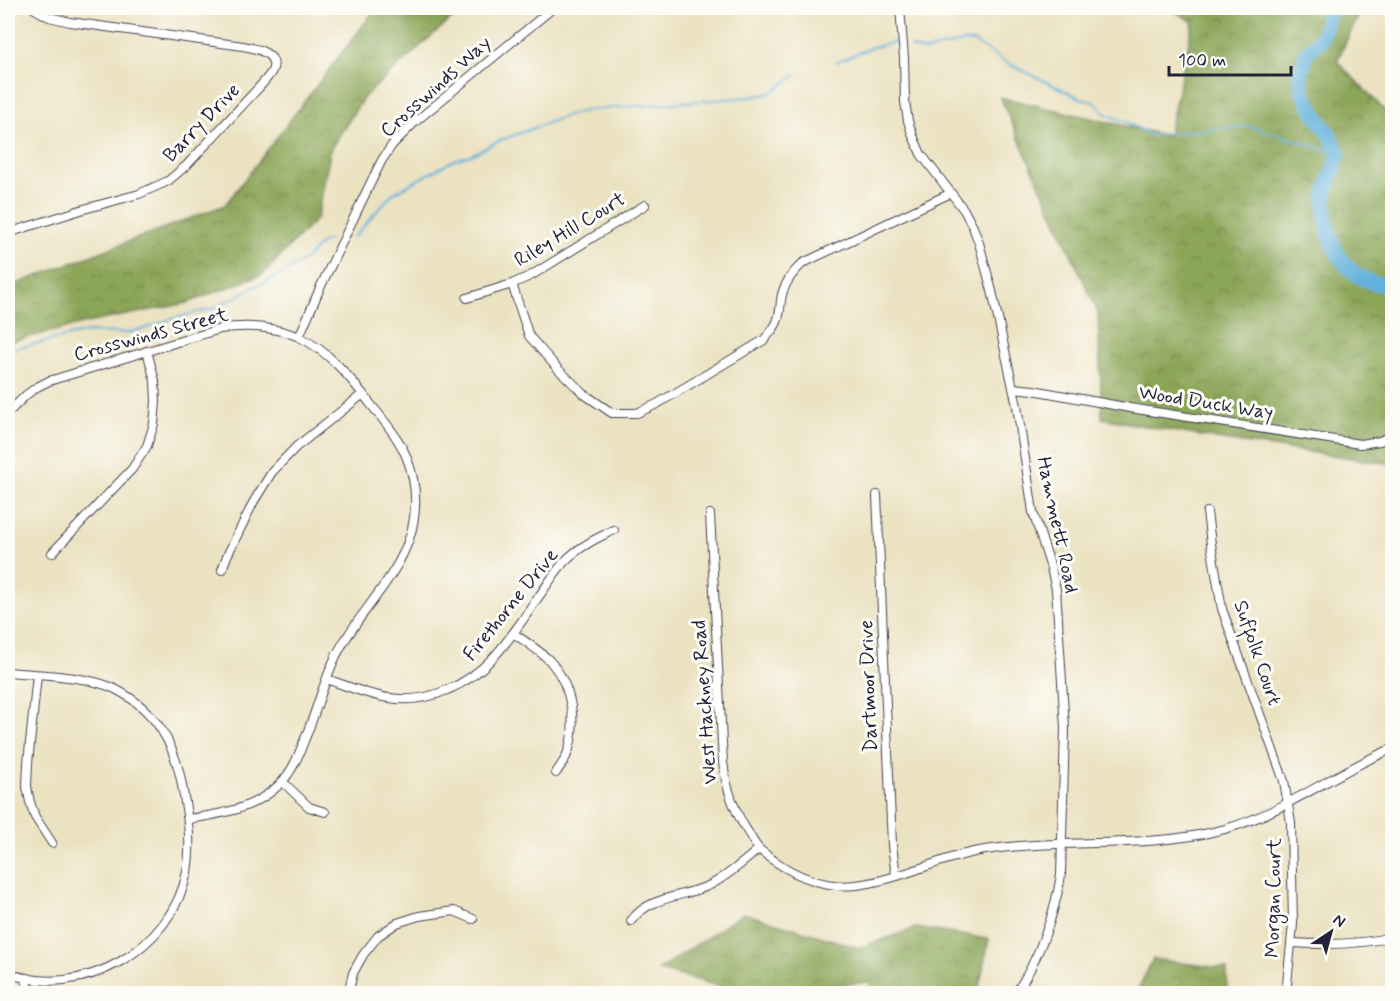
<svg xmlns="http://www.w3.org/2000/svg" width="1400" height="1001" font-family="Mynerve,sans-serif">
	<defs>
		<pattern id="forest-crowns" width="20" height="18" patternUnits="userSpaceOnUse" patternTransform="scale(1.5)"><rect width="20" height="18" fill="#8ca659"/><path d="M2 6a3 3 0 1 1 6 0M12 15a3 3 0 1 1 6 0" fill="none" stroke="#72874b"/></pattern>
	</defs>
	<rect width="100%" height="100%" fill="#fdfcf7"/>
	<filter id="ink" filterUnits="userSpaceOnUse"><feTurbulence type="fractalNoise" baseFrequency=".0167" numOctaves="2"/><feDisplacementMap in="SourceGraphic" scale="12" xChannelSelector="R" yChannelSelector="G"/><feConvolveMatrix kernelMatrix="1 2 1 2 8 2 1 2 1" color-interpolation-filters="sRGB"/></filter>
	<filter id="wash" filterUnits="userSpaceOnUse"><feTurbulence type="fractalNoise" baseFrequency=".008" numOctaves="4" result="noise"/><feDisplacementMap in="SourceGraphic" scale="24" xChannelSelector="R" yChannelSelector="G"/><feGaussianBlur stdDeviation="1.35" result="paint"/><feColorMatrix in="noise" values="0 0 0 0 0 0 0 0 0 0 0 0 0 0 0 0 0 1.4 0 .05"/><feComposite in="paint" operator="in"/></filter>
	<g filter="url(#wash)">
		<rect width="100%" height="100%" fill="#ebe2c1"/>
		<g fill="url(#forest-crowns)" stroke="#57644a" stroke-width="1.5">
			<polygon points="365,8 465,8 436,32 364,97 331,148 317,218 263,274 187,303 91,322 8,342 8,287 225,205 374,11"/>
			<polygon points="1169,8 1362,8 1337,61 1392,118 1392,464 1223,440 1102,418 1098,313 1000,97 1168,136 1193,22"/>
			<polygon points="743,913 859,948 916,928 989,939 978,992 979,993 872,993 870,982 746,993 659,970"/>
			<polygon points="1153,959 1227,969 1227,993 1136,993"/>
		</g>
		<g fill="none" stroke-linecap="round" stroke-linejoin="round">
			<g stroke="#62b1dc" stroke-width="2">
				<polyline points="911,47 924,51 963,42 974,42 1009,64 1078,97 1096,103 1104,113 1124,121 1151,135 1248,126 1309,144 1339,154"/>
				<polyline points="836,62 870,48 895,42"/>
				<polyline points="354,237 392,194 436,170 454,160 471,155 501,140 569,115 588,110 751,97 771,93 796,75"/>
				<polyline points="8,350 87,332 126,333 147,328 168,320 215,308 254,287 273,279 306,259 322,242 329,240"/>
			</g>
			<path stroke="#62b1dc" stroke-width="15" d="M 1330,8 L 1321,40 L 1306,53 L 1304,64 L 1300,72 L 1302,90 L 1317,117 L 1330,135 L 1339,154 C 1335,166 1325,188 1325,200 C 1325,204 1326,209 1326,214 C 1330,252 1350,284 1392,286"/>
		</g>
	</g>
	<g filter="url(#ink)">
		<g fill="none" stroke-linecap="round" stroke-linejoin="round">
			<defs>
				<g id="minor">
					<path d="M 900,8 L 904,58 L 905,102 L 908,121 L 913,136 L 921,154 L 964,210 L 973,227 L 979,243 L 992,291 L 1017,406 L 1033,512 L 1051,568 L 1056,589 L 1065,728 L 1061,875 C 1055,913 1038,962 1015,994"/>
					<path d="M 8,233 L 84,209 L 139,194 L 168,181 L 187,165 L 263,83 C 266,79 270,75 272,71 C 280,53 254,48 243,46 L 70,22 L 49,17 L 33,8"/>
					<path d="M 512,284 L 529,336 L 558,369 L 584,394 L 612,413 L 637,413 L 657,404 L 764,340 C 768,335 773,330 776,324 C 780,317 780,308 781,300 C 783,284 792,273 803,263 L 951,193"/>
					<polyline points="467,298 512,284 532,275 645,205"/>
					<polyline points="299,337 320,288 372,180 382,160 392,145 415,122 553,8"/>
					<polyline points="1013,388 1033,390 1130,408 1360,444 1380,441 1392,435"/>
					<path d="M 8,413 L 26,395 L 37,387 L 49,381 L 220,329 C 245,325 273,327 297,336 C 329,350 352,380 373,407 C 385,422 398,437 406,456 C 414,475 417,497 414,518 C 407,572 359,609 336,656 C 323,683 316,713 304,741 C 298,757 292,772 280,784 C 255,809 222,814 188,819"/>
					<polyline points="877,495 892,845 896,876"/>
					<polyline points="1207,512 1211,544 1222,609 1284,781 1291,823 1293,924 1286,994"/>
					<path d="M 710,514 L 723,762 C 726,789 734,811 749,834 C 752,839 755,845 759,849 C 763,853 769,856 773,860 C 799,878 831,890 863,884 C 905,878 943,856 985,850 C 1064,838 1147,850 1225,829 C 1283,813 1335,772 1392,749"/>
					<polyline points="52,553 132,469 147,446 154,424 156,402 155,381 147,351"/>
					<polyline points="222,570 227,556 254,501 272,472 296,447 363,394"/>
					<path d="M 513,633 C 526,642 539,650 550,661 C 572,686 579,726 566,757 C 563,763 559,768 556,773"/>
					<path d="M 8,672 C 40,675 86,675 115,689 C 157,710 176,746 183,791 C 188,818 192,844 187,872 C 172,949 82,1001 8,973"/>
					<polyline points="37,675 28,763 27,787 30,802 35,817 52,843"/>
					<path d="M 327,679 C 347,686 368,695 389,698 C 409,701 429,698 447,690 C 492,672 515,630 542,592 C 550,581 557,569 567,559 C 581,546 597,538 614,530"/>
					<polyline points="283,782 309,807 325,812"/>
					<path d="M 631,921 C 648,896 685,897 710,885 C 728,876 743,862 759,849"/>
					<path d="M 1292,943 C 1326,945 1359,945 1392,937"/>
					<polyline points="25,994 28,978"/>
					<polyline points="348,994 353,973 363,955 378,936 397,923 419,916 454,911 473,919"/>
				</g>
			</defs>
			<use href="#minor" stroke="#403f4f" stroke-width="10"/>
			<use href="#minor" stroke="#fff" stroke-width="8"/>
		</g>
	</g>
	<g text-anchor="middle" dominant-baseline="central" stroke-width="6" stroke-linejoin="round" paint-order="stroke">
		<g font-size="20" fill="#22223b" stroke="#fdfcf7">
			<text transform="translate(436 87) rotate(-42)">Crosswinds Way</text>
			<text transform="translate(202 123) rotate(-46)">Barry Drive</text>
			<text transform="translate(570 230) rotate(-31)">Riley Hill Court</text>
			<text transform="translate(151 335) rotate(-15)">Crosswinds Street</text>
			<text transform="translate(1206 403) rotate(9)">Wood Duck Way</text>
			<text transform="translate(1057 525) rotate(78)">Hammett Road</text>
			<text transform="translate(511 605) rotate(-51)">Firethorne Drive</text>
			<text transform="translate(1257 653) rotate(71)">Suffolk Court</text>
			<text transform="translate(869 686) rotate(-92)">Dartmoor Drive</text>
			<text transform="translate(705 702) rotate(-94)">West Hackney Road</text>
			<text transform="translate(1274 898) rotate(-89)">Morgan Court</text>
		</g>
	</g>
	<rect width="1400" height="1001" fill="none" stroke="#fdfcf7" stroke-width="30"/>
	<g transform="translate(1331 932) rotate(36)" stroke="#fdfcf7" stroke-width="4.5" paint-order="stroke">
	<path d="M0-4.5L10 22L0 15L-10 22Z" fill="#22223b"/>
	<text y="-9" font-size="16" font-weight="bold" text-anchor="middle" fill="#22223b">N</text>
	</g>
	<path d="M1169 66v9h122v-9" fill="none" stroke="#22223b" stroke-width="3"/>
	<text x="1178" y="66" font-size="18" fill="#22223b" stroke="#fdfcf7" stroke-width="4.5" paint-order="stroke">100 m</text>
</svg>
